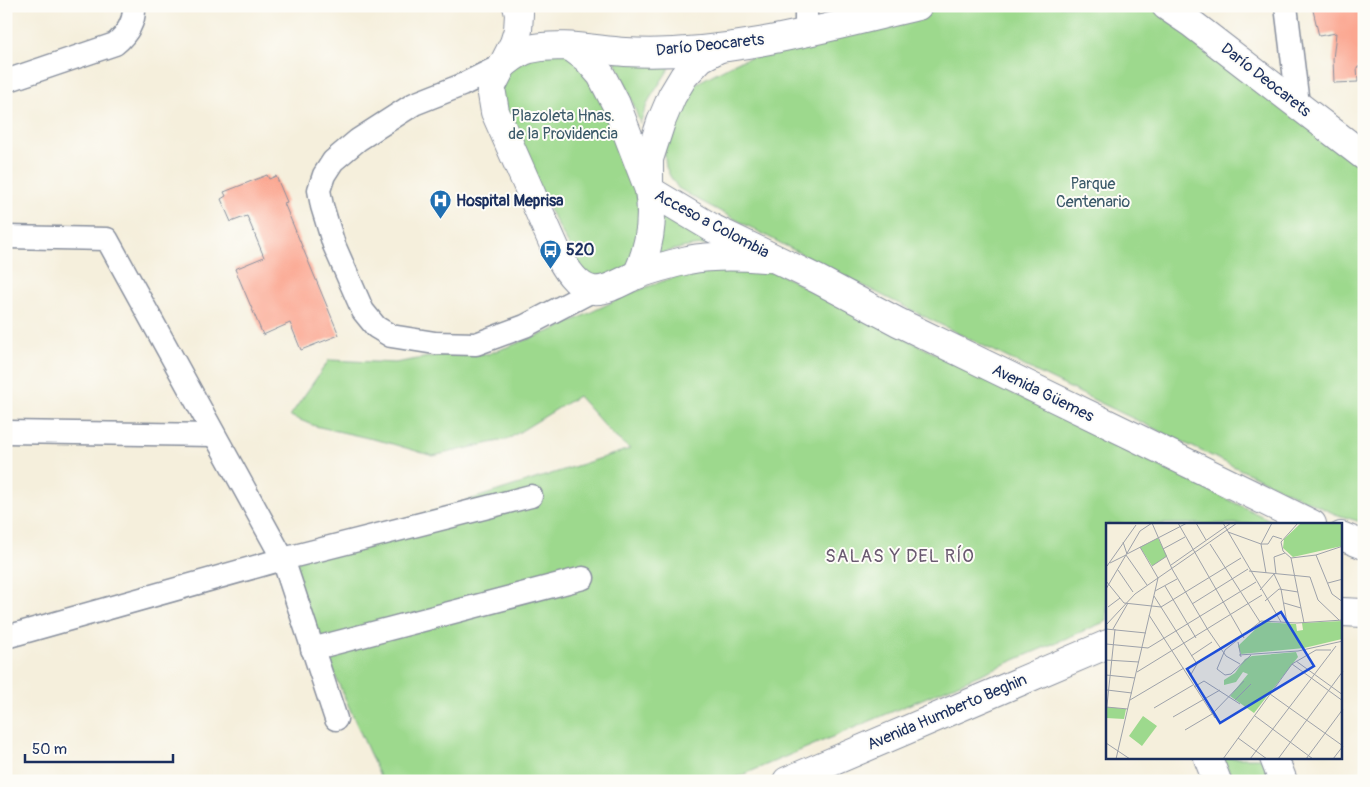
<svg xmlns="http://www.w3.org/2000/svg" width="1370" height="787" font-family="Pangolin,sans-serif">
	<rect width="100%" height="100%" fill="#fdfcf7"/>
	<filter id="ink" filterUnits="userSpaceOnUse"><feTurbulence type="fractalNoise" baseFrequency=".02" numOctaves="2"/><feDisplacementMap in="SourceGraphic" scale="10" xChannelSelector="R" yChannelSelector="G"/><feConvolveMatrix kernelMatrix="1 2 1 2 8 2 1 2 1" color-interpolation-filters="sRGB"/></filter>
	<filter id="wash" filterUnits="userSpaceOnUse"><feTurbulence type="fractalNoise" baseFrequency=".0096" numOctaves="4" result="noise"/><feDisplacementMap in="SourceGraphic" scale="20" xChannelSelector="R" yChannelSelector="G"/><feGaussianBlur stdDeviation="1.12" result="paint"/><feColorMatrix in="noise" values="0 0 0 0 0 0 0 0 0 0 0 0 0 0 0 0 0 1.4 0 .05"/><feComposite in="paint" operator="in"/></filter>
	<g filter="url(#wash)">
		<rect width="100%" height="100%" fill="#f5efdc"/>
		<g fill="#9dd98d" stroke="#5c8476">
			<path d="M 953,6 L 1149,6 L 1364,165 L 1364,523 L 1335,514 C 1119,413 904,310 695,198 L 678,188 L 670,176 L 666,167 L 664,148 L 669,130 L 695,84 L 737,62 L 803,42 Z"/>
			<polygon points="571,47 627,134 646,253 594,290 495,112 504,64"/>
			<polygon points="615,61 674,61 649,100 640,123 627,87"/>
			<path d="M 662,213 L 685,228 L 719,245 C 696,244 676,248 655,256 Z"/>
			<polygon points="723,268 777,273 1067,421 1274,522 1273,524 1108,524 1107,621 728,781 382,781 283,559 630,449 614,436 578,396 508,439 433,456 386,442 315,426 290,416 329,360 395,363 452,353 488,354 556,329 631,293 685,273"/>
			<polygon points="1223,758 1262,758 1271,781 1233,781"/>
		</g>
		<g id="blocks">
			<g fill="#fba690">
				<polygon points="1312,6 1364,6 1364,66 1357,67 1358,82 1334,83 1333,59 1336,33 1319,36"/>
				<polygon points="267,175 269,179 276,176 287,202 284,203 339,335 301,350 290,323 263,335 235,269 264,257 247,216 231,222 221,199 226,196 224,192"/>
			</g>
		</g>
	</g>
	<g filter="url(#ink)">
		<use href="#blocks" fill-opacity="0" stroke="#888f9d" stroke-width="1"/>
		<g fill="none" stroke-linecap="round" stroke-linejoin="round">
			<defs>
				<g id="street">
					<polyline points="806,6 806,32"/>
					<polyline points="1286,6 1298,104"/>
					<polyline points="504,64 462,85 414,104 358,140 333,161 324,175 319,190 322,206 334,245 363,311 376,327 391,336 435,343 476,344 525,326 594,290"/>
					<path d="M 6,81 L 115,44 C 127,34 135,22 134,6"/>
					<polyline points="6,237 107,239 283,559 336,719"/>
					<polyline points="6,432 214,435"/>
					<polyline points="6,637 283,559 531,496"/>
					<polyline points="312,649 583,578"/>
				</g>
				<g id="secondary">
					<path d="M 517,6 L 519,14 L 518,30 L 514,43 L 491,88 L 495,112 L 557,252 C 564,266 576,287 593,290 C 606,292 625,280 636,275 C 653,269 671,264 688,260 C 713,255 739,256 764,258"/>
					<polyline points="1166,6 1191,23 1364,156"/>
					<path d="M 571,47 L 587,59 L 601,75 L 616,104 L 649,190 C 654,220 650,247 637,275"/>
					<path d="M 504,64 C 512,58 520,51 530,49 C 560,42 595,50 625,52 C 721,58 825,28 918,6"/>
					<polyline points="649,184 649,159 661,122 672,96 684,76 701,58 718,49"/>
					<polyline points="649,190 714,229 817,279 898,322 1137,438 1312,524"/>
					<polyline points="1341,536 1364,545"/>
					<polyline points="1341,612 1364,613"/>
					<polyline points="1208,758 1217,781"/>
					<polyline points="1274,758 1283,781"/>
					<polyline points="787,781 1108,644"/>
				</g>
			</defs>
			<use href="#street" stroke="#888f9d" stroke-width="25"/>
			<use href="#secondary" stroke="#888f9d" stroke-width="30"/>
			<use href="#street" stroke="#fff" stroke-width="22"/>
			<use href="#secondary" stroke="#fff" stroke-width="28"/>
		</g>
	</g>
	<defs>
		<symbol id="hospital-pin" viewBox="-11 -11 22 30"><path d="M0 17L-7.5 6A9.5 9.5 0 1 1 7.5 6Z" fill="#1f6fb2" stroke="#fdfcf7"/><path d="M-5-5h3v3.5h4V-5h3V5h-3V1.5h-4V5h-3Z" fill="#fff"/></symbol>
		<symbol id="bus-pin" viewBox="-11 -11 22 30"><path d="M0 17L-7.5 6A9.5 9.5 0 1 1 7.5 6Z" fill="#1f6fb2" stroke="#fdfcf7"/><path d="M-5-6H5V4H4V6H2V4H-2V6H-4V4H-5ZM-3.5-4V0h7V-4ZM-3.5 1.2v1.5H-2V1.2ZM2 1.2v1.5H3.5V1.2Z" fill="#fff"/></symbol>
	</defs>
	<g fill-rule="evenodd">
		<use href="#hospital-pin" x="428" y="188" width="25" height="34"/>
		<use href="#bus-pin" x="538" y="238" width="25" height="34"/>
	</g>
	<g text-anchor="middle" dominant-baseline="central" stroke-width="4" stroke-linejoin="round" paint-order="stroke">
		<g font-size="16" fill="#1b2f5e" stroke="#fdfcf7">
			<text transform="translate(710 45) rotate(-6)">Darío Deocarets</text>
			<text transform="translate(1266 80) rotate(38)">Darío Deocarets</text>
			<text transform="translate(712 224) rotate(28)">Acceso a Colombia</text>
			<text transform="translate(1043 393) rotate(26)">Avenida Güemes</text>
			<text transform="translate(947 712) rotate(-23)">Avenida Humberto Beghin</text>
		</g>
		<g font-size="16" fill="#3c5a6a" stroke="#fdfcf7">
			<text x="563" y="116">Plazoleta Hnas.<tspan x="563" dy="18">de la Providencia</tspan></text>
			<text x="1093" y="184">Parque<tspan x="1093" dy="18">Centenario</tspan></text>
		</g>
		<g font-size="16" font-weight="bold" fill="#1b2f5e" stroke="#fdfcf7" text-anchor="start">
			<text x="456" y="201">Hospital Meprisa</text>
			<text x="566" y="250">520</text>
		</g>
		<g font-size="18" letter-spacing="1" fill="#695970" stroke="#fdfcf7">
			<text x="900" y="556">SALAS Y DEL RÍO</text>
		</g>
	</g>
	<g transform="translate(1106 523)">
		<rect width="236" height="236" fill="#f5efdc"/>
		<path d="M 236,0 L 236,23 L 187,34 L 177,25 L 178,16 L 194,1 ZM 52,15 L 61,33 L 46,43 L 34,24 ZM 236,98 L 236,116 L 198,125 L 135,131 L 132,123 L 157,99 L 190,101 L 191,108 L 197,107 L 196,100 ZM 190,129 L 192,134 L 148,190 L 124,173 L 142,151 L 137,149 L 130,159 L 118,162 L 118,157 L 129,150 L 139,136 L 146,133 ZM 1,184 L 20,186 L 18,196 L 0,195 ZM 37,193 L 51,203 L 36,223 L 23,213 Z" fill="#9dd98d"/>
		<path fill="none" stroke="#9ea2aa" stroke-width="1" d="M 46,0 L 66,46 L 102,107 L 120,133 L 134,141M 72,0 L 138,115M 90,0 L 100,17M 117,0 L 175,99M 192,0 L 175,19 L 177,28 L 185,35 L 210,32 L 237,23M 122,9 L 155,21 L 162,21 L 167,13 L 176,16M 17,19 L 21,31 L 81,0M 104,21 L 154,99M 57,26 L 79,14M 20,32 L 41,62M 210,32 L 226,71 L 237,79M 185,35 L 198,100M 4,40 L 20,32M 65,42 L 125,0M 1,43 L 30,2M 46,43 L 61,33M 12,47 L 27,69M 143,48 L 204,54 L 212,77 L 233,97M 160,50 L 155,21 L 166,0M 168,51 L 175,66 L 181,100M 170,51 L 168,34 L 179,30M 0,58 L 18,80 L 55,84 L 135,35M 222,60 L 237,56M 59,63 L 90,115M 0,66 L 34,8 L 46,0M 154,67 L 168,51M 49,68 L 71,56M 48,73 L 91,141 L 84,153M 159,78 L 173,66 L 192,69M 178,80 L 195,85M 86,81 L 142,46M 2,84 L 14,75M 43,92 L 109,195M 0,102 L 29,71 L 131,0M 0,106 L 40,110M 7,106 L 22,80M 132,119 L 135,134M 0,121 L 42,125 L 150,59M 133,132 L 192,128 L 237,118M 145,132 L 125,151 L 119,152 L 111,146 L 119,127 L 155,98 L 191,100 L 237,97M 85,133 L 106,119M 0,137 L 33,139M 190,138 L 237,172M 186,141 L 237,178M 31,149 L 156,72M 0,152 L 29,155M 88,164 L 98,158 L 134,181M 1,167 L 26,170M 164,171 L 237,223M 24,177 L 78,145M 129,177 L 145,161M 0,184 L 22,186M 48,185 L 87,162M 0,192 L 9,106M 149,193 L 207,236M 67,194 L 114,167M 79,207 L 106,191 L 138,158M 132,215 L 161,236M 0,220 L 24,236M 10,236 L 52,55 L 34,24M 117,236 L 186,141 L 210,127 L 225,127M 144,236 L 230,123M 172,236 L 237,148M 200,236 L 237,186M 227,236 L 237,223"/>
		<path fill="#1d4ed8" fill-opacity="0.15" stroke="#1d4ed8" stroke-width="2.5" d="M 175,89 L 208,143 L 114,200 L 81,146 Z"/>
		<rect width="236" height="236" fill="none" stroke="#1b2f5e" stroke-width="2.5"/>
	</g>
	<rect width="1370" height="787" fill="none" stroke="#fdfcf7" stroke-width="25"/>
	<path d="M25 754v8h148v-8" fill="none" stroke="#1b2f5e" stroke-width="2.5"/>
	<text x="32" y="754" font-size="15" fill="#1b2f5e" stroke="#fdfcf7" stroke-width="4" paint-order="stroke">50 m</text>
</svg>
